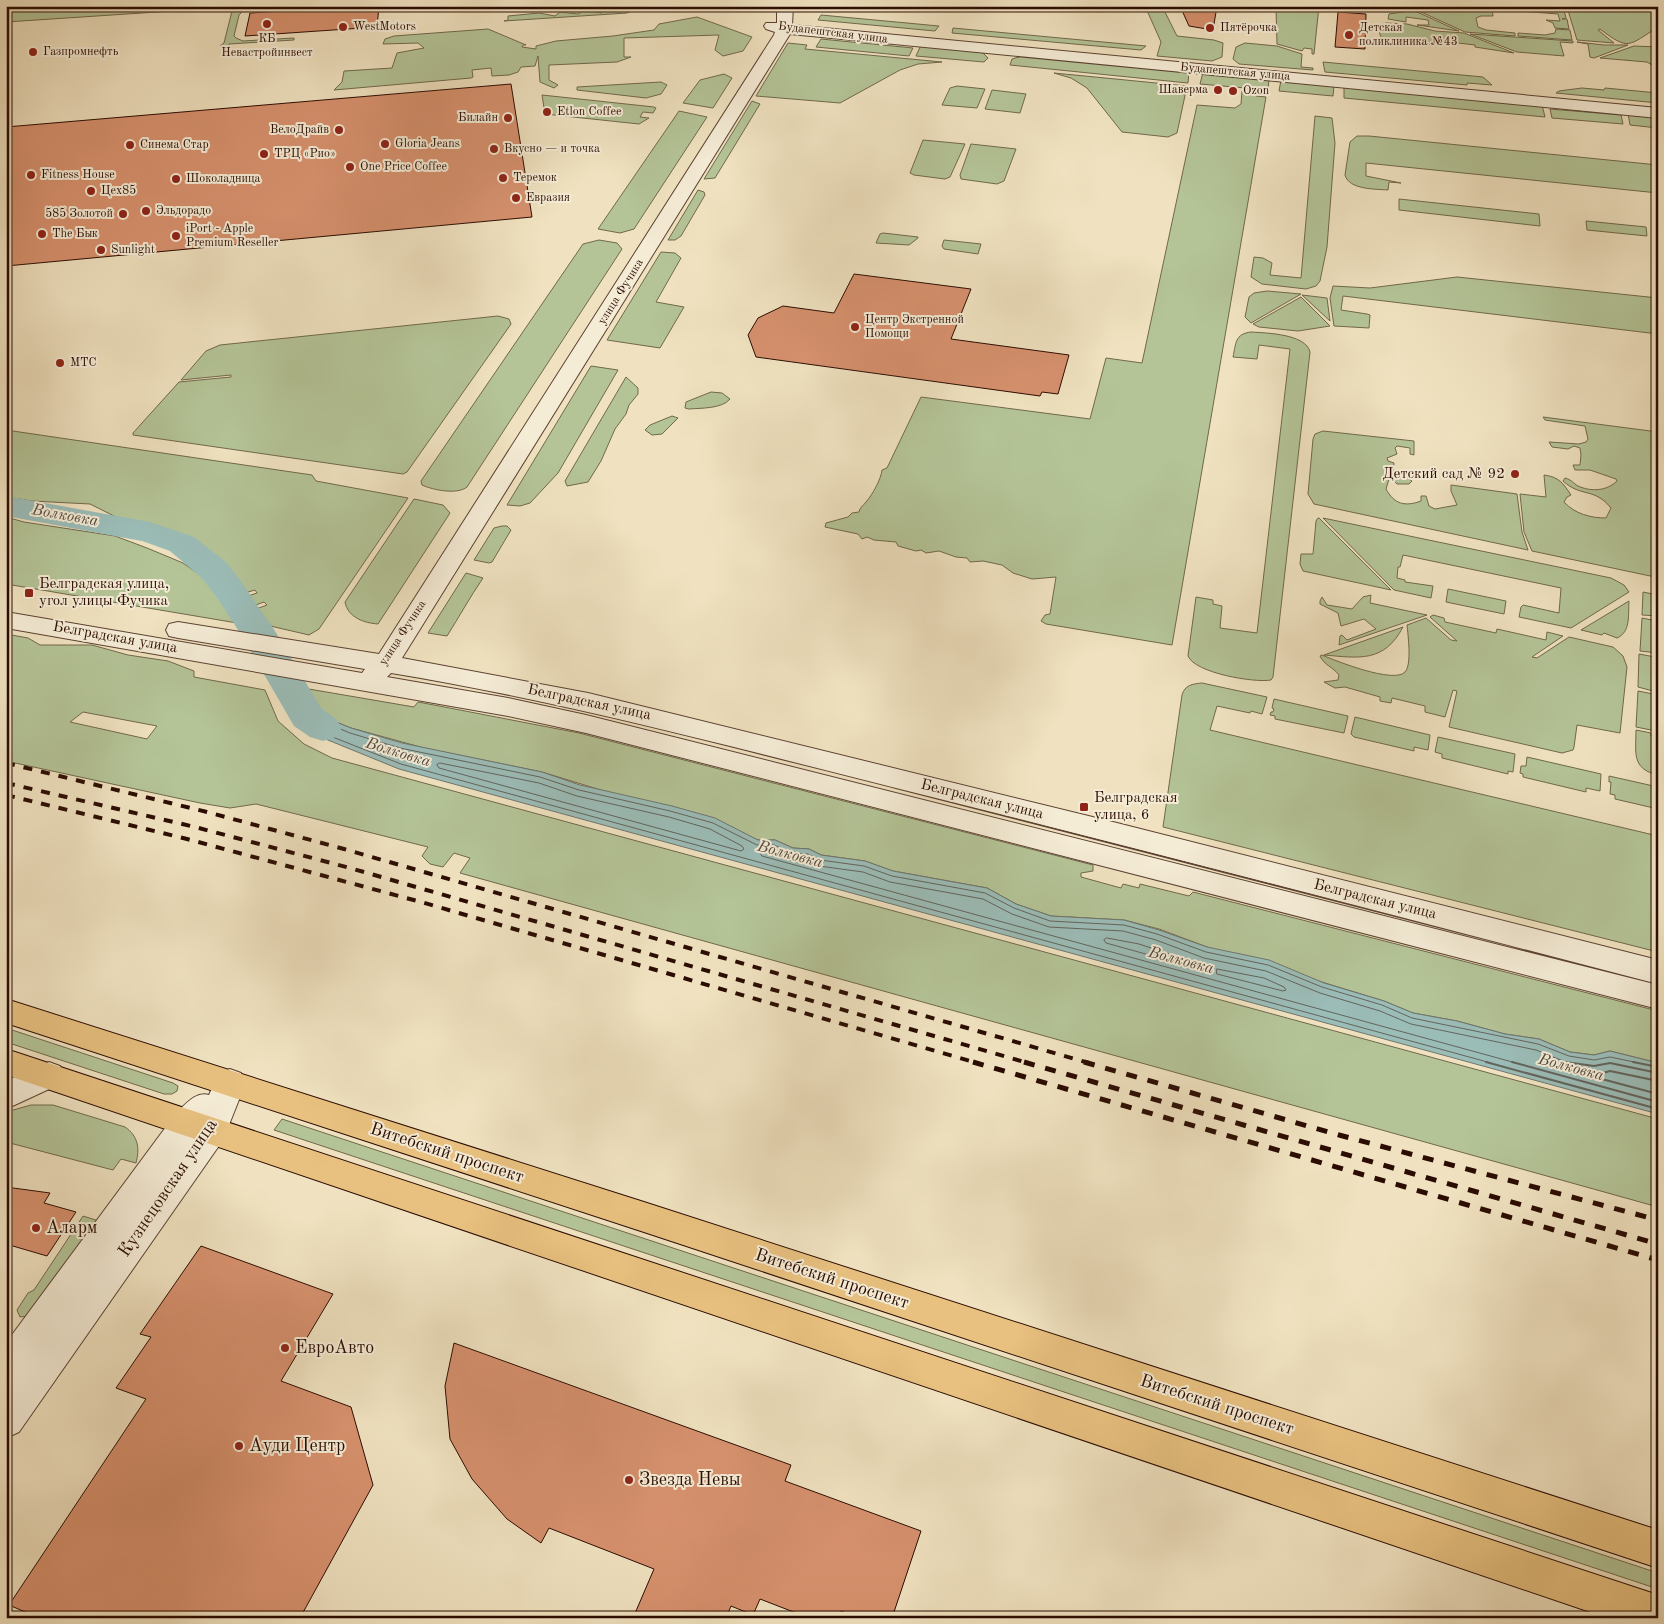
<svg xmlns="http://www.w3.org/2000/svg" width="1664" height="1624" font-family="'Old Standard TT',serif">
	<rect width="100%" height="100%" fill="#f0e2c0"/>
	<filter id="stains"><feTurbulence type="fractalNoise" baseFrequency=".004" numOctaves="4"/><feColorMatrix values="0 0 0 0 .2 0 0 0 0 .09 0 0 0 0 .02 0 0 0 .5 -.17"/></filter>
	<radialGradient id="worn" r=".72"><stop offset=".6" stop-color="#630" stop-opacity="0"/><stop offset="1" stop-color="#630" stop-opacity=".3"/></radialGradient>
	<g fill="#b4c497" stroke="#70684c" fill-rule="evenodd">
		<polygon points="6,6 248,6 239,15 234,36 236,38 243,41 294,38 294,40 229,44 229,48 220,46 224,43 233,7 6,22"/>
		<polygon points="623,6 634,10 627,13 504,21 508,20 508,16 539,13 555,16 560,12 578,14 585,10 601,13 606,9"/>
		<polygon points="1145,6 1162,6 1177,36 1214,40 1223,43 1222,57 1212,61 1157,56 1161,42"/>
		<polygon points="1269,6 1319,6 1314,54 1312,54 1312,49 1304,48 1302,51 1277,44 1276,7"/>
		<polygon points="1399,6 1404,6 1459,31 1417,25 1429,25 1428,20 1406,17 1406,22 1388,19 1389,14 1403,12"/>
		<polygon points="1408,6 1563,7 1566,18 1562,19 1567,19 1569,29 1555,28 1553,23 1546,20 1560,21 1558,14 1492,9 1493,16 1481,16 1476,18 1478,27 1486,30 1515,33 1515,36 1465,32"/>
		<path d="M 1567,7 L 1658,12 L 1658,27 C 1628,46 1629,51 1600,29 L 1598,30 L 1614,43 L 1577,40 Z"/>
		<polygon points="821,15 939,26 935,31 818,20"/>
		<polygon points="697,17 752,37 743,51 723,56 715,50 719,35 624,38 624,57 631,57 617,62 549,65 549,80 558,85 554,88 540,82 538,56 535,66 521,67 518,72 509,75 492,76 491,68 472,70 473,77 471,78 334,90 342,82 344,71 392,68 397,53 424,48 418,43 383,44 385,39 394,36 488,29 526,45 523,45 522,47 536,49 536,46 556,41 613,36 654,30 659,24"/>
		<path d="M 1386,23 L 1407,24 L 1435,31 L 1464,33 L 1514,53 L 1475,47 L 1475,45 L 1441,41 L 1440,45 L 1389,42 C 1379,39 1379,34 1380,25 Z"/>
		<polygon points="953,28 1146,46 1141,50 952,33"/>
		<polygon points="1556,29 1570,30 1572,40 1518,36 1518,33 1545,35 1555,33"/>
		<polygon points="1470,34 1573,41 1573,43 1560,42 1564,56 1517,52"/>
		<polygon points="821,39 913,48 909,56 816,47"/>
		<polygon points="1577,42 1604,45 1628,45 1594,58 1590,57 1588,44"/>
		<polygon points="788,43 807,45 805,49 942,62 918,64 900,70 840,103 756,96"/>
		<polygon points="1245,43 1277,46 1302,54 1301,67 1313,68 1313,70 1239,64 1233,59 1236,47"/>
		<polygon points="921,45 982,52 988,58 984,62 916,56"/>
		<polygon points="1634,46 1658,47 1658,63 1654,63 1654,66 1647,62 1600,58"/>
		<polygon points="1022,56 1189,71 1188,83 1010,65 1012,59"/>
		<polygon points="1323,62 1483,77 1492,85 1467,83 1467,85 1325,72"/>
		<polygon points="1203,72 1269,79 1268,90 1200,84"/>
		<polygon points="1054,73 1187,86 1177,133 1168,137 1122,132 1087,88 1071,78"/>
		<polygon points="724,74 732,78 713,108 683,103 700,80"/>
		<polygon points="1281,80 1334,85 1333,96 1279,91"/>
		<polygon points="661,82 667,85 661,94 646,98 577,90 577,87"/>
		<polygon points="957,86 985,89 977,108 942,105 950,88"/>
		<polygon points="1344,86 1542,105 1545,117 1344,98"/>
		<polygon points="1582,88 1604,90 1605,88 1658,93 1658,103 1556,93 1559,91"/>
		<polygon points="992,90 1026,94 1020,113 985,109"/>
		<path d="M 1242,91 L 1257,92 L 1256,96 L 1266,97 L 1172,645 L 1046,624 L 1041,621 L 1045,615 L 1050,614 L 1056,577 L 1032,579 L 1013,573 L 1002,565 L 983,561 L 970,562 L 967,558 L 956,557 L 939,551 L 926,553 L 921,550 L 916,551 L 898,546 L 896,542 L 874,540 L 867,537 L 862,539 L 858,534 L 825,527 L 826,523 L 848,517 L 852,513 L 859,512 C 860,507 863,506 866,502 C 873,494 881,479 882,470 L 887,468 L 921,397 L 1090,419 L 1106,358 L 1142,363 L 1197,105 L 1235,108 L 1241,104 Z"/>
		<polygon points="542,95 654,107 656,108 653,113 643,112 640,117 649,118 639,124 545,114"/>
		<polygon points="752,101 760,104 715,178 704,179"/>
		<polygon points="1550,109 1621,115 1623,124 1552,118"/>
		<polygon points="679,111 707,117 634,229 620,233 598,229"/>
		<polygon points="1628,113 1658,116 1658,128 1630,125"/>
		<polygon points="1315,116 1332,118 1335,143 1327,247 1320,281 1316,286 1306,289 1262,284 1251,277 1254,257 1263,258 1272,263 1270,275 1301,278"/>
		<path d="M 1357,136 L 1369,136 L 1658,165 L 1658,193 L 1366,163 L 1366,176 L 1401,183 L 1389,182 L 1388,190 C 1376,189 1349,190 1345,175 L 1350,142 Z"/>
		<polygon points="923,140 965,144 950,177 945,179 914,175 910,173"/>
		<polygon points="971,144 1016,149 1004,181 997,184 961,179 960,175"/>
		<polygon points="698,190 704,192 705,195 681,236 675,240 668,240"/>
		<polygon points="1399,199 1539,214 1540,226 1399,210"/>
		<polygon points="1586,221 1646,227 1647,236 1587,230"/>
		<polygon points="883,233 918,237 918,238 909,245 876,243 880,234"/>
		<path d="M 599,240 L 617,243 L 622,249 L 467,487 C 457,495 433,490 422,485 L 421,481 L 583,244 Z"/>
		<polygon points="944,240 981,244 978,254 944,249 942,246"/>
		<polygon points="661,252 675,253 681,258 656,302 684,307 660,348 607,340"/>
		<polygon points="1457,277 1658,298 1658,334 1343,296 1341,310 1367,314 1370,315 1369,328 1334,326 1330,298 1333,286 1370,288"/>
		<polygon points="1267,291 1301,294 1251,323 1245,317 1249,297 1254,293"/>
		<polygon points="1302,295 1327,298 1330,321"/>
		<polygon points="1301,297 1330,326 1298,331 1259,327 1253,324"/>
		<polygon points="498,316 509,319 511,324 407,472 403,474 133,435 133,433 179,382 231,377 231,375 181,380 206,351 220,345"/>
		<path d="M 1251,332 C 1267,333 1306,334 1310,352 L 1273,677 L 1271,680 C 1254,683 1195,673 1188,656 L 1196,597 L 1213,600 L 1213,604 L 1222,606 L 1220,628 L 1257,633 L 1290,349 L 1259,345 L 1257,359 L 1233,357 C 1236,343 1235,334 1251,332 Z"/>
		<polygon points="591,366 618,370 558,473 530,503 520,506 507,505"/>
		<polygon points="626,377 638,388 638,394 629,405 626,414 615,429 601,461 588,482 567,486 565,481"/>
		<path d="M 711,392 L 722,393 L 730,399 C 722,409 700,408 689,409 L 685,408 L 686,402 Z"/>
		<polygon points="672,416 678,418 662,434 652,435 645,430 650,425"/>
		<path d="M 1543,417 L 1658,432 L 1658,572 L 1655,577 L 1532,551 L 1524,532 L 1520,494 L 1546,497 L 1544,475 C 1559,477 1563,483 1571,495 L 1567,497 L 1564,502 C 1575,514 1591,518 1606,518 L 1611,508 C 1594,487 1582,498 1563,481 L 1565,478 C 1572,480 1573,483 1578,486 C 1591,492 1607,491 1617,481 L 1616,479 L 1590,470 L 1575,470 L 1573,465 L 1580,465 L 1581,455 L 1580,448 L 1574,446 L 1568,449 L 1552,447 L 1549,442 L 1579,444 L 1586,442 L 1588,439 L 1585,426 L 1545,420 Z"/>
		<polygon points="6,430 312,475 316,481 408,498 319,629 309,635 266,625 256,609 267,605 264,602 253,606 248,596 257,593 255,590 245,593 220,558 190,538 171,531 120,519 90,504 32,501 6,497"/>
		<path d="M 1323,431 L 1414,441 L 1414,455 L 1410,454 L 1410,448 L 1397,446 L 1395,448 L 1397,454 L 1387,458 L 1388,461 L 1394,463 L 1393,472 L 1400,478 L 1408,478 L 1412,481 L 1409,484 L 1397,484 L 1392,479 L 1389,479 L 1386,489 C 1394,504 1405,507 1421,501 L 1421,496 L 1426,496 L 1429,506 L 1435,509 L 1457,505 L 1451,491 L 1451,485 L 1517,494 L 1522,532 L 1528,550 L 1314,504 L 1308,494 L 1313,439 L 1315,434 Z"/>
		<path d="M 414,499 L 443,505 L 450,513 L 378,624 C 365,623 348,618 345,602 Z"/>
		<polygon points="6,517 24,522 115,536 147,548 183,563 210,582 237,623 6,584"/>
		<polygon points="1318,518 1319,518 1391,590 1303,571 1300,564 1301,554 1313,554 1316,521"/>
		<polygon points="1323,518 1611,578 1624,585 1629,592 1571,628 1519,617 1521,607 1523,605 1559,613 1561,588 1403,555 1400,567 1398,567 1397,578 1405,580 1405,582 1433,586 1431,598 1394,590"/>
		<polygon points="502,526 507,526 511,530 492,562 489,563 474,560 494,528"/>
		<path d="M 466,573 L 483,578 C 470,597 459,617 447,636 L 428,633 Z"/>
		<polygon points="1448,589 1506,601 1504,614 1446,602"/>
		<polygon points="1643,592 1658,595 1658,616 1642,615"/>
		<polygon points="1371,595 1370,603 1427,615 1339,645 1340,636 1342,635 1347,640 1376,629 1364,619 1341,626 1338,613 1320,604 1320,601 1322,597 1327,605 1352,609 1363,597"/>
		<path d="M 1629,601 C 1628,615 1631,632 1617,638 L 1604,633 L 1602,635 L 1581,630 Z"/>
		<path d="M 1433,615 L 1444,618 L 1445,622 L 1496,633 L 1497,629 L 1546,640 L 1547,632 L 1563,636 L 1532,657 L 1537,658 L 1569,637 L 1613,647 L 1623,656 L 1627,667 L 1620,733 L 1577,725 L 1574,747 L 1573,750 L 1562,753 L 1449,727 L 1457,691 L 1453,690 L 1445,717 L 1425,712 L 1425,706 L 1392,698 L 1391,703 L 1380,701 L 1380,697 L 1345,687 L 1335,688 L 1324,682 L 1338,680 L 1339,675 C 1333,667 1324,665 1320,656 L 1322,655 C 1336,661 1394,684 1405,672 C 1412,665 1408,635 1407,625 L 1426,618 L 1451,640 L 1457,641 L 1430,617 Z"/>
		<polygon points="1642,618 1657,621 1658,653 1640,651"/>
		<path d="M 1403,627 C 1384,663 1359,658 1324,655 Z"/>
		<path d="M 6,634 L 28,638 L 40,645 L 92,645 L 128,655 L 168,661 L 194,671 L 194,677 L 265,690 L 278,721 L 304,744 L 332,758 L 1658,1119 L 1658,1207 L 460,873 L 470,858 L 454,853 L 443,867 L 430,864 L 422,856 L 428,847 L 256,804 L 230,808 L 200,803 L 6,761 ZM 83,712 L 157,726 L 147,739 L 70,722 Z"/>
		<polygon points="1639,654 1655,657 1657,659 1655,690 1653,691 1638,687"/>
		<path d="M 1202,683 L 1267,697 L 1262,714 L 1251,711 L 1250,713 L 1217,706 L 1210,730 L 1658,836 L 1658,952 L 1163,827 L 1182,695 C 1185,685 1192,684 1202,683 Z"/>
		<polygon points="303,688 414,707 418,702 434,705 579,733 1093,865 1093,871 1081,873 1081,877 1121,888 1123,884 1139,888 1140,884 1189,896 1193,892 1658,1011 1658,1063 1610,1051 1594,1055 1570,1052 1539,1039 1505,1034 1457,1021 1413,1013 1384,1001 1207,947 1159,929 1124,920 1051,916 1016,904 987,888 893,871 865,861 821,855 809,849 793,848 775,840 758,840 738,832 542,772 424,748 351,728 316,714 307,699"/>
		<polygon points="1638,691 1653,694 1654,697 1653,729 1651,730 1636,727"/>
		<polygon points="1274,699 1348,716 1344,733 1275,719 1275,716 1270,715 1271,712 1273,712 1274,709 1272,708"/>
		<polygon points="1355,717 1430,735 1428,750 1414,747 1414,751 1354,737 1351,734"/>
		<path d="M 1636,730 L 1651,733 L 1651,736 L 1654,736 L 1654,752 L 1658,753 L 1658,775 C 1631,769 1636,752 1636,730 Z"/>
		<polygon points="1438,737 1515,754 1513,772 1508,771 1508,774 1442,758 1442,754 1435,752"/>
		<polygon points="1527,757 1601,774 1600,791 1586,788 1586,792 1523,777 1523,774 1520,773 1521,766 1526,766"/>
		<polygon points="1609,776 1658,787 1658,809 1615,799 1615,795 1610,794 1611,782 1609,782"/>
		<polygon points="6,1028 173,1083 178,1086 177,1091 172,1094 164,1094 6,1042"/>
		<path d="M 31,1105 L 53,1105 L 125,1127 C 138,1136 140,1148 136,1163 L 121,1159 L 113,1170 L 6,1142 L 6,1112 Z"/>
		<polygon points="282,1119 1658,1573 1658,1589 274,1130"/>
		<polygon points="83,1216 99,1221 29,1316 20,1317 17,1310 28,1293 34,1290"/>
	</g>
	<polygon fill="#9bbdb8" stroke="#6e766f" points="282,685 303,688 307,699 316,714 351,728 402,743 542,772 580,785 672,806 715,818 758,840 775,840 793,848 809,849 821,855 865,861 893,871 987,888 1016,904 1051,916 1124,920 1159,930 1207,947 1269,960 1324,983 1384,1001 1413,1013 1457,1021 1505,1034 1539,1039 1570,1052 1594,1055 1610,1051 1658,1063 1658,1114 399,769 323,738 305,728 277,686"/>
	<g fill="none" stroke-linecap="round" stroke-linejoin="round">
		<g stroke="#63645d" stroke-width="1">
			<polygon points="440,763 539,783 577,796 669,817 710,829 742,846 744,849 741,851 439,768 437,765"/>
			<polygon points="1107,938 1139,944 1191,961 1192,964 1189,966 1106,943 1104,940"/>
			<polygon points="1217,969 1264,978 1284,987 1286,990 1283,991 1217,974"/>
			<polyline points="1491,1063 401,764 325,734 309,724 288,693 290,691 299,693 308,712 314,718 350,733 400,748 540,777 579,790 670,811 713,823 757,845 774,845 792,853 808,854 820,860 864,866 892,876 985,893 1014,908 1050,921 1124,925 1157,934 1206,952 1268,965 1322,987 1382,1005 1412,1018 1538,1044 1569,1056 1594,1060 1610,1057 1639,1063"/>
			<polyline points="1516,1063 762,856 760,853 773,851 790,859 806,860 819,866 863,872 890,882 983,899 1012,914 1049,927 1123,931 1156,940 1204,958 1266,971 1320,993 1380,1011 1411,1024 1536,1050 1568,1063"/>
		</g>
		<g stroke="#63645d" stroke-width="2">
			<polyline points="1486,1062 1658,1109"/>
			<polyline points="1512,1062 1658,1102"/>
			<polyline points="1565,1062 1594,1066 1610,1063 1658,1073"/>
			<polyline points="1633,1062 1658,1067"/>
			<polyline points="1658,1081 1610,1071 1596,1075 1598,1078 1658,1094"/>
		</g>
		<polygon fill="#9bbdb8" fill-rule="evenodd" points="6,496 150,522 194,537 226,562 240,580 275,631 321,708 336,719 342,728 336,737 323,741 310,737 294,726 240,633 216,596 202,578 170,551 142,541 6,516"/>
	</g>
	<g fill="#d7916e" stroke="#2b0c02">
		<polygon points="302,6 379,6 377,27 245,36 250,13 301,10"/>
		<polygon points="1180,6 1217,6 1213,30 1189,26"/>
		<polygon points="1338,12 1366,14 1365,49 1335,47"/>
		<polygon points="511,84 532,217 6,266 6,127"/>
		<polygon points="854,274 971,289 951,339 1069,355 1058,394 1042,392 1040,396 756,357 748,335 758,318 783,306 834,313"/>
		<polygon points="6,1187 50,1193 44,1203 76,1212 47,1256 6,1244"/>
		<polygon points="201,1246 333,1294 281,1381 351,1407 373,1485 300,1618 39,1618 9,1605 146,1399 116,1388 151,1337 140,1334"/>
		<polygon points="454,1343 791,1465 785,1481 921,1531 892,1618 859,1618 841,1611 839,1618 809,1618 760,1599 753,1615 731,1606 726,1618 633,1618 654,1569 549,1528 541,1543 507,1519 472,1479 450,1439 445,1386"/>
	</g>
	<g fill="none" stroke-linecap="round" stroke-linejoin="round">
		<defs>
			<g id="minor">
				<path d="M 777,6 L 793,6 L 792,25 L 1658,108 L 1658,118 L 790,34 L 402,658 L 588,693 L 1113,822 L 1658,960 L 1658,984 C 1404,918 1150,851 896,788 C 729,746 562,701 391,673 L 387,677 L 508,698 L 586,715 L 1658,985 L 1658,1009 L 586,733 L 508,716 L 6,628 L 6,612 L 362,673 L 365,669 L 178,638 L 169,636 L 166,630 L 169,624 L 178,622 L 379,654 L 774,35 L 775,32 L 766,29 L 764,26 L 766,23 L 777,23 Z"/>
				<polygon points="49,1062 60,1066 65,1075 60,1084 6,1109 6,1081"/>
				<path d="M 230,1069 L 241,1073 L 246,1082 L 223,1140 L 19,1432 L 6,1438 L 6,1343 L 177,1112 C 186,1104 196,1091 209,1095 L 219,1073 Z"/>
			</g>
			<g id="major">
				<polygon points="6,999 647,1203 1658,1530 1658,1568 647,1233 6,1023"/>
				<polygon points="6,1049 1658,1595 1658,1618 1608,1618 6,1075"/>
			</g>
		</defs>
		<use href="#minor" stroke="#5c4232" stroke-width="2"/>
		<use href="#major" stroke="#2b0c02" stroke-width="2"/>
		<use href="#minor" fill="#f5ecd6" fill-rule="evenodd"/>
		<use href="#major" fill="#e8c180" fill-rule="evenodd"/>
		<g stroke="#2b0c02" stroke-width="4" stroke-dasharray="9 9" stroke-linecap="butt">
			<polyline points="6,763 207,812 344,849 1089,1063"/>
			<polyline points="6,783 195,827 350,868 1028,1063"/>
			<polyline points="6,795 187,839 421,902 977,1063"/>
		</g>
		<g stroke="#2b0c02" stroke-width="5" stroke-dasharray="11 11" stroke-linecap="butt">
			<polyline points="973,1062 1658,1260"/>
			<polyline points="1024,1062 1658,1244"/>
			<polyline points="1084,1062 1339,1135 1658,1220"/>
		</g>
	</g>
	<g fill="#8f2418" stroke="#f5ecd6" stroke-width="2">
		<circle cx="267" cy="24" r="5"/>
		<circle cx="343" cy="27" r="5"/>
		<circle cx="1210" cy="28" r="5"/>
		<circle cx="1349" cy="35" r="5"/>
		<circle cx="33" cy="52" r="5"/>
		<circle cx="1218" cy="90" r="5"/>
		<circle cx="1233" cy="91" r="5"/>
		<circle cx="547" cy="112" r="5"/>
		<circle cx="508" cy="118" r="5"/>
		<circle cx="339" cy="130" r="5"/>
		<circle cx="385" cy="144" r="5"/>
		<circle cx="130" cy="145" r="5"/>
		<circle cx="494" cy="149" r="5"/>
		<circle cx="264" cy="154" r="5"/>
		<circle cx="350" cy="167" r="5"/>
		<circle cx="31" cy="175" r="5"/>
		<circle cx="503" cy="178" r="5"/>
		<circle cx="176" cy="179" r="5"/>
		<circle cx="91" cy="191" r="5"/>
		<circle cx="516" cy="198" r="5"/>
		<circle cx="146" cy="211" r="5"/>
		<circle cx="123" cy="214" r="5"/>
		<circle cx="42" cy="234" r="5"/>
		<circle cx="176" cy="236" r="5"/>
		<circle cx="101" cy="250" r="5"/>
		<circle cx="855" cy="327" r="5"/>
		<circle cx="60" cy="363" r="5"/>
		<circle cx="1515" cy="474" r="5"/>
		<rect x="24" y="588" width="10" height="10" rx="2.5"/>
		<rect x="1079" y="802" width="10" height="10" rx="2.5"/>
		<circle cx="36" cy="1228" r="5"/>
		<circle cx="285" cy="1348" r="5"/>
		<circle cx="239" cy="1446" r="5"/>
		<circle cx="629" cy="1480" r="5"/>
	</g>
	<g text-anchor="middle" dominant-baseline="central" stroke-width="4" stroke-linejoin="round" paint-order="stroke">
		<g font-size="12" fill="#2b0c02" stroke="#f5ecd6" text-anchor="start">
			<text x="353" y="27">WestMotors</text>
			<text x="1220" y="28">Пятёрочка</text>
			<text x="1359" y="28">Детская<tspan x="1359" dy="14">поликлиника №43</tspan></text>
			<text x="267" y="39" text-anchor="middle">КБ<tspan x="267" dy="14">Невастройинвест</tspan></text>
			<text x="43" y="52">Газпромнефть</text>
			<text x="1208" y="90" text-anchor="end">Шаверма</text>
			<text x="1243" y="91">Ozon</text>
			<text x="557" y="112">Etlon Coffee</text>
			<text x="498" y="118" text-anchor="end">Билайн</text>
			<text x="329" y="130" text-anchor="end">ВелоДрайв</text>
			<text x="395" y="144">Gloria Jeans</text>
			<text x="140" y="145">Синема Стар</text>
			<text x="504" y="149">Вкусно — и точка</text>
			<text x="274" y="154">ТРЦ «Рио»</text>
			<text x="360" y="167">One Price Coffee</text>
			<text x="41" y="175">Fitness House</text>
			<text x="513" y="178">Теремок</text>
			<text x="186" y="179">Шоколадница</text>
			<text x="101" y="191">Цех85</text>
			<text x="526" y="198">Евразия</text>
			<text x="156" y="211">Эльдорадо</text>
			<text x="113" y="214" text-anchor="end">585 Золотой</text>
			<text x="186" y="229">iPort - Apple<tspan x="186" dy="14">Premium Reseller</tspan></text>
			<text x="52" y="234">The Бык</text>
			<text x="111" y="250">Sunlight</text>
			<text x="865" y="320">Центр Экстренной<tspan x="865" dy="14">Помощи</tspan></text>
			<text x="70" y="363">МТС</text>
		</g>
		<g font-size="12" fill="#2b0c02" stroke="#f5ecd6">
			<text transform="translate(833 33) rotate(7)">Будапештская улица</text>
			<text transform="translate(1235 72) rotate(5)">Будапештская улица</text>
			<text transform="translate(621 292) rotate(-58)">улица Фучика</text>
			<text transform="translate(403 633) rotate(-57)">улица Фучика</text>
		</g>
		<g font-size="15" fill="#2b0c02" stroke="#f5ecd6" text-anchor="start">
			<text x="1505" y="474" text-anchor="end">Детский сад № 92</text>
			<text x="39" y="584">Белградская улица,<tspan x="39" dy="17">угол улицы Фучика</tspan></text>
			<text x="1094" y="798">Белградская<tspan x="1094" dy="17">улица, 6</tspan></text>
		</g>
		<g font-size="15" fill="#2b0c02" stroke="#f5ecd6">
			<text transform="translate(115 638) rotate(10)">Белградская улица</text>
			<text transform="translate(589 703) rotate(12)">Белградская улица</text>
			<text transform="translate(982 800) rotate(14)">Белградская улица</text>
			<text transform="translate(1375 900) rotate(14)">Белградская улица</text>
		</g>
		<g font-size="16" font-style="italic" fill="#524a42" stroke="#f5ecd6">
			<text transform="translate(65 516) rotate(10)">Волковка</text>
			<text transform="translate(398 753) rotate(17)">Волковка</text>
			<text transform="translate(790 855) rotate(15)">Волковка</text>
			<text transform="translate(1181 961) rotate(15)">Волковка</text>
			<text transform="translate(1571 1068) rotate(15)">Волковка</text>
		</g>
		<g font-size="18" fill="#2b0c02" stroke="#f5ecd6">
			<text transform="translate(447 1153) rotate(18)">Витебский проспект</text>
			<text transform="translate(168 1188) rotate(-56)">Кузнецовская улица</text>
			<text transform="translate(832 1279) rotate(18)">Витебский проспект</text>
			<text transform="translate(1217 1405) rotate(18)">Витебский проспект</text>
		</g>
		<g font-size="18" fill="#2b0c02" stroke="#f5ecd6" text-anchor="start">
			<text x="46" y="1228">Аларм</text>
			<text x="295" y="1348">ЕвроАвто</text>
			<text x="249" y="1446">Ауди Центр</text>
			<text x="639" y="1480">Звезда Невы</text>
		</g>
	</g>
	<rect width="1664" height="1624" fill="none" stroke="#f0e2c0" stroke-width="25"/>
	<rect x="8" y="8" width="1649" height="1609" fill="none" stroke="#2b0c02" stroke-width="2.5"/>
	<rect x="12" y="12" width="1639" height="1599" fill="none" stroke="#2b0c02"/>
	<rect width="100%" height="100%" filter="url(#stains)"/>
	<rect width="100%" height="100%" fill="url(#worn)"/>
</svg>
